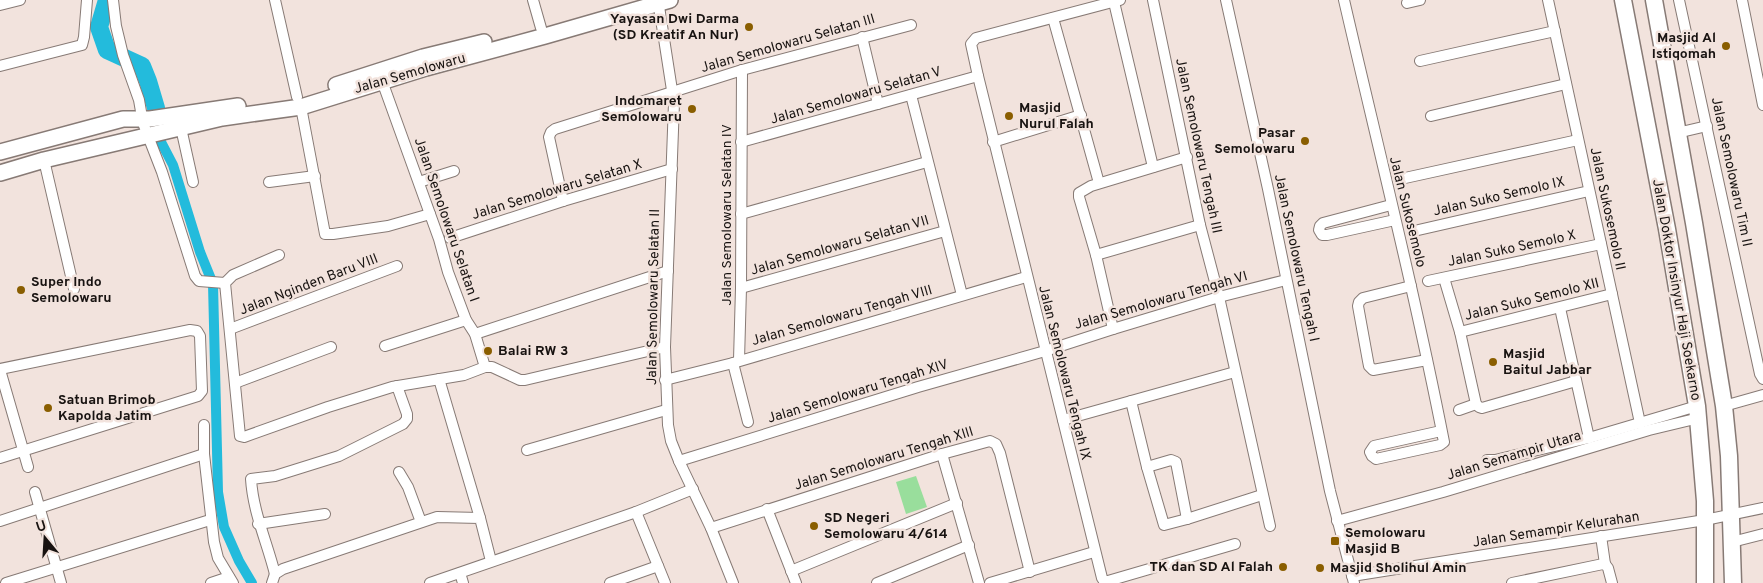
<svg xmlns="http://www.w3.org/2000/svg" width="1763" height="583" font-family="Overpass,sans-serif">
	<rect width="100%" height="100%" fill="#f2e3dd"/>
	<polygon fill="#99de9c" points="916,476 927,507 906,514 896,482"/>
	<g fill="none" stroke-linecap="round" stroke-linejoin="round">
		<polyline stroke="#23bbdc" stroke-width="10" points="161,142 173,165 200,252 213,284 218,492 224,527 239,561 252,583"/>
		<polyline stroke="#23bbdc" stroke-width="18" points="107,0 99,27 107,50 142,66 148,81 156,108"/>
		<defs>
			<g id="street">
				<polyline points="113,0 116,26 123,55 139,100 143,123 162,172 195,276 199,281 225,283"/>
				<polyline points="275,0 297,97"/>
				<polyline points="533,0 541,28"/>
				<polyline points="658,0 674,103 665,347 668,425 671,441 679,461 711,528 733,583"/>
				<polyline points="1120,0 976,38 971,44 978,76 1102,578 1104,581 1108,581 1235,544"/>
				<polyline points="1153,0 1200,225 1219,297 1270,526"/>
				<polyline points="1226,0 1268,189 1330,491 1354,583"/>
				<path d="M 1344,0 C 1378,147 1415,294 1444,442 L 1440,445 L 1376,459 L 1372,456 L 1370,452 L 1374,446 L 1441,431"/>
				<polyline points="1548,0 1640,423"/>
				<polyline points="1679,0 1760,374 1763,379"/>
				<polyline points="1742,0 1763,105"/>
				<polyline points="1114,2 1153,167"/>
				<polyline points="1407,3 1420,0"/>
				<polyline points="0,5 20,0"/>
				<polyline points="1053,18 1099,183"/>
				<polyline points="862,37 878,104"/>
				<polyline points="1420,61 1555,31"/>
				<polyline points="0,66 82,45 84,37 87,0"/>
				<polyline points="382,81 439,239 448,272 466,320 475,334 485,367"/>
				<polyline points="911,95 962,295"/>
				<polyline points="301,107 325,234 333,234 388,226 430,214"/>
				<polyline points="1431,116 1566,84"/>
				<polyline points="181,128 193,182"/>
				<polyline points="1677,133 1707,126"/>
				<polyline points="741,142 978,76"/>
				<polyline points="993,142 1081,115"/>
				<polyline points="44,160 74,289"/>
				<polyline points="1405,178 1578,140"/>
				<polyline points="269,182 315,176"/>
				<polyline points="419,182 454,171"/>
				<polyline points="563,201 549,137 551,132 555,129 742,70 911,25"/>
				<polyline points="1391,205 1323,223 1320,226 1319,230 1322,235 1327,235 1395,220"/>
				<polyline points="741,214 927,162"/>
				<polyline points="1414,231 1589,191"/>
				<polyline points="450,238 563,201 672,169"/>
				<polyline points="279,255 233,275 225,283 240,436 244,437 328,407 392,387 464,375 485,367 492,367 520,380 525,380 665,347"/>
				<polyline points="1096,255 1200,225"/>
				<polyline points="1444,278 1460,332 1476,404 1479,407 1482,408 1576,381"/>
				<polyline points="1428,281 1601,244"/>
				<polyline points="1411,286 1363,298 1359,302 1358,306 1368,361 1369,366 1373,370 1427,360"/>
				<polyline points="741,288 945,231"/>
				<polyline points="1560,308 1589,438"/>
				<polyline points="230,329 397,266"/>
				<polyline points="1113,329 1096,255 1079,197 1079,193 1091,186 1187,157"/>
				<polyline points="1460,332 1612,294"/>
				<polyline points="475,334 668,271"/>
				<polyline points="385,346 466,320"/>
				<polyline points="739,360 741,288 742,70"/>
				<polyline points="733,363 748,422"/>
				<polyline points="0,369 190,330 197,331 200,336 202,391 198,396 0,458"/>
				<polyline points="0,370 28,467"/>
				<polyline points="439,379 480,518"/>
				<polyline points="665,380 733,363 1026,277"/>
				<polyline points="235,383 331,347"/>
				<polyline points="1131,401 1147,467 1164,525 1187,519 1262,495"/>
				<polyline points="1724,406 1763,395"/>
				<polyline points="1459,410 1476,404"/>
				<polyline points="1063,420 1235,372"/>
				<polyline points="204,425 204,454 214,542 218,558 233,583"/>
				<polyline points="527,450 666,410"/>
				<polyline points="942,454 979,583"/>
				<polyline points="1487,460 1495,460 1589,438 1697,406"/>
				<polyline points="679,461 918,387 1045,351 1113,329 1219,297 1286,280"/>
				<polyline points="1147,467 1171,460 1176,462 1187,519"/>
				<polyline points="399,472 408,487 421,522"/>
				<polyline points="35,492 61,583"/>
				<polyline points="767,509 796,583"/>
				<polyline points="636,512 665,583"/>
				<polyline points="0,521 204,454"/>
				<polyline points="1337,521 1443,492 1649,430 1699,418"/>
				<polyline points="258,524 325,514"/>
				<polyline points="711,528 942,454 990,441 996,444 1000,453 1030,572"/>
				<polyline points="1601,536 1605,564"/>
				<polyline points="1732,542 1763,534"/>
				<polyline points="791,571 957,503"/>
				<polyline points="460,573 463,583"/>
				<path d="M 275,574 C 267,542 253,512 251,479 L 275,476 L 339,456 L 403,424 L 407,419 L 407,414 L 397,386"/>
				<polyline points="1352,576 1705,520 1763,508"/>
				<polyline points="6,583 210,520"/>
				<polyline points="211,583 229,577"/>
				<polyline points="272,583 275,574 283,569 437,517 480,518 491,561"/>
				<polyline points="430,583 636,512 693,489"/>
				<polyline points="610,583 658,566"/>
				<polyline points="877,583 969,545"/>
				<polyline points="990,583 1094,552"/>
				<polyline points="1512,583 1603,564 1605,564 1608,568 1612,583"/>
			</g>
			<g id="secondary">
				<polyline points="336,85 423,57 484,42"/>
				<polyline points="0,152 123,119 150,119 238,106"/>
				<polyline points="0,173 44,160 222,118 301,107 426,68 545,36 670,0"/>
			</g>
			<g id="primary">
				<polyline points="1623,0 1667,229 1697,406 1705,501 1705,583"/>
				<polyline points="1654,0 1694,223 1724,406 1729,456 1733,583"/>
			</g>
		</defs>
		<use href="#street" stroke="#877a75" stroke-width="12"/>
		<use href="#secondary" stroke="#877a75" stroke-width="18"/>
		<use href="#primary" stroke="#877a75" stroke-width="19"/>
		<use href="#street" stroke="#fff" stroke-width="10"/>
		<use href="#secondary" stroke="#fff" stroke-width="15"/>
		<use href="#primary" stroke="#fff" stroke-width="16"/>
	</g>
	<g fill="#8a5e00" stroke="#f2e3dd" stroke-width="2">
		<circle cx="749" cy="27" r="5"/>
		<circle cx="1726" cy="46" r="5"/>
		<circle cx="692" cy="109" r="5"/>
		<circle cx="1009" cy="116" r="5"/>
		<circle cx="1305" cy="141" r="5"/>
		<circle cx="21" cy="290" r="5"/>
		<circle cx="488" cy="351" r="5"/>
		<circle cx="1493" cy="362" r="5"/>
		<circle cx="48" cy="408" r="5"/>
		<circle cx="814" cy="526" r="5"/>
		<rect x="1330" y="536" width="10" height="10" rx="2.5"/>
		<circle cx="1283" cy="567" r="5"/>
		<circle cx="1320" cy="568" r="5"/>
	</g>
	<g text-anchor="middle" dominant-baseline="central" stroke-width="5" stroke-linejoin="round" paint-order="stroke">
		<g font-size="14" font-weight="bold" fill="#181311" stroke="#f2e3dd" text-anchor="start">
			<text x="739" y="19" text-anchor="end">Yayasan Dwi Darma<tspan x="739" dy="16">(SD Kreatif An Nur)</tspan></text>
			<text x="1716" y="38" text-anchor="end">Masjid Al<tspan x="1716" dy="16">Istiqomah</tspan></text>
			<text x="682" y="101" text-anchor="end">Indomaret<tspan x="682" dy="16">Semolowaru</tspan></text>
			<text x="1019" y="108">Masjid<tspan x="1019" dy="16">Nurul Falah</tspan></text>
			<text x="1295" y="133" text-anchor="end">Pasar<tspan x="1295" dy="16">Semolowaru</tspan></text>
			<text x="31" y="282">Super Indo<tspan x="31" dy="16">Semolowaru</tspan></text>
			<text x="498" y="351">Balai RW 3</text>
			<text x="1503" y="354">Masjid<tspan x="1503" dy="16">Baitul Jabbar</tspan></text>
			<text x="58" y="400">Satuan Brimob<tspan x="58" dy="16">Kapolda Jatim</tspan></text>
			<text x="824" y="518">SD Negeri<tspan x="824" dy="16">Semolowaru 4/614</tspan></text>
			<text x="1345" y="533">Semolowaru<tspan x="1345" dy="16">Masjid B</tspan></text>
			<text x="1273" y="567" text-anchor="end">TK dan SD Al Falah</text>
			<text x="1330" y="568">Masjid Sholihul Amin</text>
		</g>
		<g font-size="14" fill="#181311" stroke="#f2e3dd">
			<text transform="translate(788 44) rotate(-16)">Jalan Semolowaru Selatan III</text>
			<text transform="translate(410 74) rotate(-16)">Jalan Semolowaru</text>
			<text transform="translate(856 96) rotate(-16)">Jalan Semolowaru Selatan V</text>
			<text transform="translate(1198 146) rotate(78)">Jalan Semolowaru Tengah III</text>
			<text transform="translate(1731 172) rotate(78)">Jalan Semolowaru Tim II</text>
			<text transform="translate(557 190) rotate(-17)">Jalan Semolowaru Selatan X</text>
			<text transform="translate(1499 197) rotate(-13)">Jalan Suko Semolo IX</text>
			<text transform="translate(1607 209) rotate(78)">Jalan Sukosemolo II</text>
			<text transform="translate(1407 212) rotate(76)">Jalan Sukosemolo</text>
			<text transform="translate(727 215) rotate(-90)">Jalan Semolowaru Selatan IV</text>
			<text transform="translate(446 220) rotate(71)">Jalan Semolowaru Selatan I</text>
			<text transform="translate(840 246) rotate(-16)">Jalan Semolowaru Selatan VII</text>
			<text transform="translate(1512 249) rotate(-12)">Jalan Suko Semolo X</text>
			<text transform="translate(1296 258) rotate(78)">Jalan Semolowaru Tengah I</text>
			<text transform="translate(309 285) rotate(-21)">Jalan Nginden Baru VIII</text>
			<text transform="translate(1676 290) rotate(80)">Jalan Doktor Insinyur Haji Soekarno</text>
			<text transform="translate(654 297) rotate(-89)">Jalan Semolowaru Selatan II</text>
			<text transform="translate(1532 300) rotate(-14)">Jalan Suko Semolo XII</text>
			<text transform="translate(1161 301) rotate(-16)">Jalan Semolowaru Tengah VI</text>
			<text transform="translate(842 316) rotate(-16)">Jalan Semolowaru Tengah VIII</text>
			<text transform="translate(1064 373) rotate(76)">Jalan Semolowaru Tengah IX</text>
			<text transform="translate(858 392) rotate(-17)">Jalan Semolowaru Tengah XIV</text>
			<text transform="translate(1514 456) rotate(-17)">Jalan Semampir Utara</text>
			<text transform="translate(884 459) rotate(-17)">Jalan Semolowaru Tengah XIII</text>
			<text transform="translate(1556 530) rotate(-9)">Jalan Semampir Kelurahan</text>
		</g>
	</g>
	<g transform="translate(45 538) rotate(342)" stroke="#f2e3dd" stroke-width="4" paint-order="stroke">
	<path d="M0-4L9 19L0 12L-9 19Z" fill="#181311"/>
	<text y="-8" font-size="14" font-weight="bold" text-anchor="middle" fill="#181311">U</text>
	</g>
</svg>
